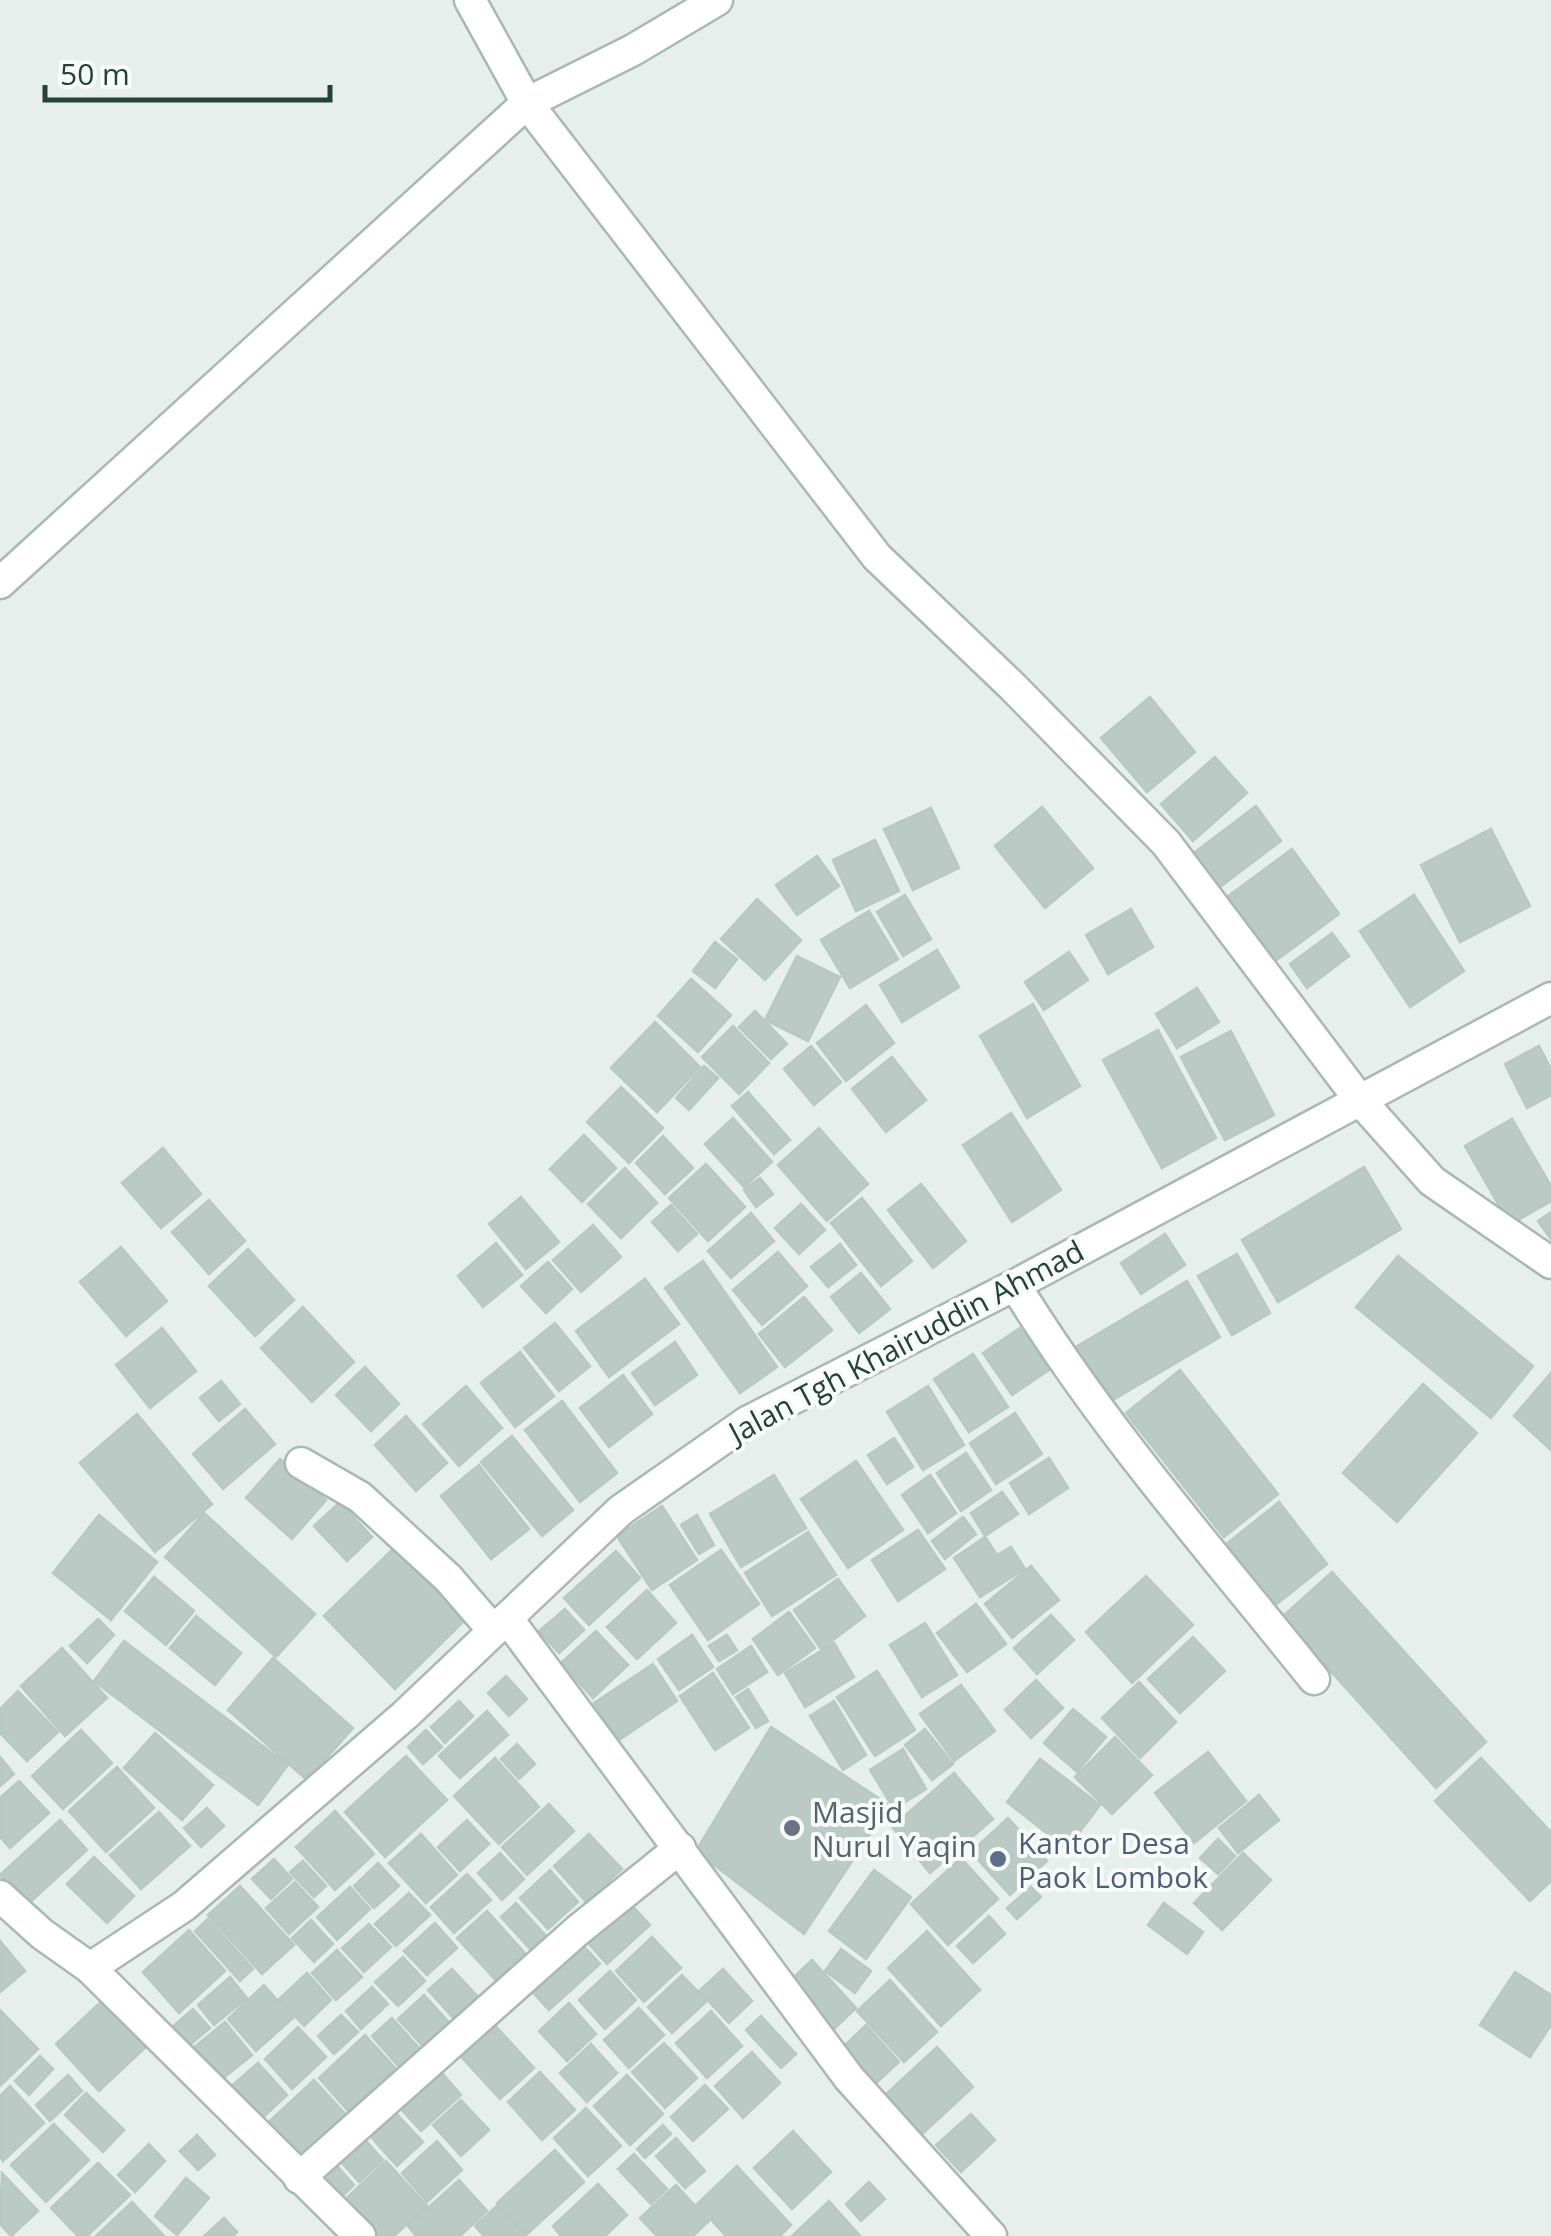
<svg xmlns="http://www.w3.org/2000/svg" width="1551" height="2236" font-family="'Open Sans',sans-serif">
	<rect width="100%" height="100%" fill="#e6efeb"/>
	<g fill="#bbcac4" stroke="#b8c9c2" stroke-width="2.5">
		<polygon points="1150,697 1195,752 1147,792 1101,738"/>
		<polygon points="1215,757 1247,793 1193,841 1161,804"/>
		<polygon points="1256,806 1281,841 1216,890 1191,855"/>
		<polygon points="1042,807 1093,868 1045,908 995,846"/>
		<polygon points="931,808 959,868 913,890 884,829"/>
		<polygon points="1491,829 1530,906 1460,942 1421,865"/>
		<polygon points="875,840 899,891 856,911 833,860"/>
		<polygon points="1292,849 1339,914 1274,962 1227,897"/>
		<polygon points="817,856 839,886 797,915 776,885"/>
		<polygon points="905,895 931,939 903,956 877,912"/>
		<polygon points="1414,895 1464,971 1410,1007 1360,931"/>
		<polygon points="757,899 801,940 765,980 721,939"/>
		<polygon points="1131,909 1153,947 1108,974 1086,935"/>
		<polygon points="869,911 898,959 850,988 821,940"/>
		<polygon points="1332,933 1349,956 1307,988 1290,964"/>
		<polygon points="715,942 737,959 715,988 693,971"/>
		<polygon points="937,950 959,987 902,1022 880,985"/>
		<polygon points="1069,952 1088,980 1044,1010 1025,982"/>
		<polygon points="797,956 840,977 808,1041 765,1020"/>
		<polygon points="691,979 731,1015 698,1052 658,1016"/>
		<polygon points="1197,988 1219,1022 1177,1048 1156,1014"/>
		<polygon points="1033,1004 1080,1086 1027,1118 980,1036"/>
		<polygon points="866,1005 894,1043 846,1081 817,1043"/>
		<polygon points="755,1011 787,1044 771,1059 739,1027"/>
		<polygon points="655,1022 700,1067 657,1112 611,1068"/>
		<polygon points="733,1026 769,1063 739,1094 702,1057"/>
		<polygon points="1158,1030 1216,1138 1162,1168 1103,1060"/>
		<polygon points="1231,1031 1274,1115 1225,1140 1181,1057"/>
		<polygon points="811,1046 841,1082 814,1105 784,1069"/>
		<polygon points="1539,1046 1551,1069 1551,1095 1527,1108 1505,1064"/>
		<polygon points="892,1057 926,1100 886,1132 852,1089"/>
		<polygon points="704,1066 718,1078 689,1110 676,1098"/>
		<polygon points="621,1087 663,1128 629,1163 587,1122"/>
		<polygon points="748,1092 790,1140 774,1154 732,1106"/>
		<polygon points="1011,1113 1061,1190 1012,1222 963,1145"/>
		<polygon points="733,1118 772,1162 744,1187 705,1144"/>
		<polygon points="1512,1119 1551,1186 1551,1201 1510,1225 1465,1146"/>
		<polygon points="819,1128 868,1184 827,1221 778,1165"/>
		<polygon points="584,1135 616,1168 582,1202 550,1169"/>
		<polygon points="663,1136 693,1168 665,1194 636,1163"/>
		<polygon points="163,1148 201,1194 161,1228 122,1183"/>
		<polygon points="706,1164 745,1207 708,1241 669,1198"/>
		<polygon points="1364,1167 1401,1229 1278,1302 1242,1240"/>
		<polygon points="625,1168 657,1203 621,1238 588,1204"/>
		<polygon points="760,1178 773,1194 756,1207 744,1190"/>
		<polygon points="921,1184 966,1241 933,1268 888,1210"/>
		<polygon points="521,1197 559,1242 526,1269 489,1224"/>
		<polygon points="862,1198 912,1261 881,1286 831,1223"/>
		<polygon points="209,1200 245,1241 209,1274 172,1232"/>
		<polygon points="801,1204 825,1230 799,1254 775,1228"/>
		<polygon points="671,1205 697,1234 678,1251 652,1222"/>
		<polygon points="1551,1212 1551,1239 1538,1221"/>
		<polygon points="751,1213 774,1241 731,1278 708,1251"/>
		<polygon points="593,1225 621,1257 581,1292 553,1260"/>
		<polygon points="1165,1234 1185,1265 1141,1294 1121,1263"/>
		<polygon points="496,1243 522,1275 483,1307 458,1276"/>
		<polygon points="840,1244 856,1265 828,1287 811,1267"/>
		<polygon points="121,1247 167,1301 126,1336 80,1282"/>
		<polygon points="248,1249 294,1300 255,1336 209,1286"/>
		<polygon points="778,1252 807,1286 762,1325 733,1290"/>
		<polygon points="1237,1254 1270,1313 1232,1335 1198,1276"/>
		<polygon points="1398,1256 1533,1366 1491,1418 1356,1307"/>
		<polygon points="703,1261 777,1367 740,1393 665,1288"/>
		<polygon points="548,1262 572,1289 546,1313 521,1286"/>
		<polygon points="861,1273 890,1309 859,1333 831,1297"/>
		<polygon points="645,1279 679,1324 609,1377 576,1331"/>
		<polygon points="1187,1281 1220,1337 1104,1405 1071,1350"/>
		<polygon points="804,1297 832,1330 785,1367 759,1334"/>
		<polygon points="303,1307 354,1362 312,1402 261,1348"/>
		<polygon points="555,1323 590,1366 559,1391 524,1348"/>
		<polygon points="162,1328 196,1371 150,1408 116,1365"/>
		<polygon points="1020,1328 1049,1370 1012,1395 983,1353"/>
		<polygon points="675,1342 697,1375 655,1405 632,1373"/>
		<polygon points="520,1352 554,1396 515,1427 481,1383"/>
		<polygon points="973,1354 1008,1407 969,1432 934,1379"/>
		<polygon points="365,1367 399,1404 371,1431 336,1395"/>
		<polygon points="1180,1370 1278,1494 1224,1537 1126,1413"/>
		<polygon points="1551,1373 1551,1450 1514,1416"/>
		<polygon points="623,1375 652,1414 609,1447 580,1408"/>
		<polygon points="221,1381 240,1404 219,1421 200,1398"/>
		<polygon points="1423,1384 1477,1433 1397,1522 1343,1473"/>
		<polygon points="466,1386 502,1428 459,1466 423,1424"/>
		<polygon points="928,1386 964,1445 923,1470 887,1412"/>
		<polygon points="562,1401 617,1473 580,1502 525,1430"/>
		<polygon points="245,1409 275,1444 223,1489 193,1454"/>
		<polygon points="1015,1413 1042,1454 996,1484 970,1443"/>
		<polygon points="137,1414 212,1504 155,1552 80,1463"/>
		<polygon points="406,1416 447,1463 416,1491 375,1445"/>
		<polygon points="512,1436 573,1510 542,1536 481,1462"/>
		<polygon points="894,1438 913,1467 887,1484 868,1455"/>
		<polygon points="966,1453 991,1490 961,1511 937,1473"/>
		<polygon points="1049,1458 1068,1488 1029,1514 1010,1483"/>
		<polygon points="280,1459 326,1500 292,1539 246,1498"/>
		<polygon points="856,1461 903,1530 848,1568 801,1499"/>
		<polygon points="479,1465 529,1529 491,1559 441,1496"/>
		<polygon points="774,1475 806,1528 741,1567 710,1514"/>
		<polygon points="930,1475 956,1513 928,1533 902,1495"/>
		<polygon points="1002,1492 1018,1514 985,1536 971,1513"/>
		<polygon points="340,1502 372,1537 347,1561 314,1526"/>
		<polygon points="1279,1502 1327,1564 1273,1607 1224,1546"/>
		<polygon points="662,1506 697,1560 652,1590 617,1536"/>
		<polygon points="204,1513 315,1614 276,1657 165,1557"/>
		<polygon points="99,1515 157,1562 111,1620 53,1573"/>
		<polygon points="697,1515 714,1545 699,1554 681,1525"/>
		<polygon points="963,1517 976,1534 945,1559 932,1541"/>
		<polygon points="918,1530 945,1569 898,1601 872,1560"/>
		<polygon points="808,1532 836,1575 772,1616 745,1573"/>
		<polygon points="985,1537 997,1555 1011,1547 1025,1569 980,1597 954,1558"/>
		<polygon points="395,1547 465,1620 395,1689 324,1616"/>
		<polygon points="721,1550 759,1604 708,1640 670,1585"/>
		<polygon points="616,1551 640,1578 589,1625 564,1598"/>
		<polygon points="1031,1566 1059,1600 1012,1638 985,1604"/>
		<polygon points="1332,1572 1486,1742 1436,1788 1282,1617"/>
		<polygon points="1146,1576 1193,1625 1132,1683 1086,1632"/>
		<polygon points="154,1577 194,1611 166,1645 125,1611"/>
		<polygon points="838,1579 865,1616 821,1649 794,1610"/>
		<polygon points="647,1590 676,1623 637,1659 607,1627"/>
		<polygon points="976,1604 1006,1644 967,1672 937,1633"/>
		<polygon points="565,1609 584,1630 559,1653 539,1631"/>
		<polygon points="789,1612 815,1648 778,1675 753,1639"/>
		<polygon points="1051,1615 1074,1640 1037,1674 1014,1648"/>
		<polygon points="196,1616 241,1653 215,1685 170,1648"/>
		<polygon points="98,1619 114,1635 87,1663 70,1646"/>
		<polygon points="925,1623 957,1675 922,1697 890,1645"/>
		<polygon points="596,1631 628,1665 593,1698 561,1663"/>
		<polygon points="692,1635 713,1667 679,1690 658,1659"/>
		<polygon points="727,1635 737,1650 719,1661 709,1646"/>
		<polygon points="1193,1637 1225,1671 1180,1713 1148,1679"/>
		<polygon points="124,1641 288,1765 258,1805 94,1681"/>
		<polygon points="834,1643 854,1677 805,1707 785,1673"/>
		<polygon points="751,1646 767,1672 733,1694 717,1669"/>
		<polygon points="62,1648 107,1698 65,1736 21,1686"/>
		<polygon points="273,1658 353,1728 307,1780 228,1710"/>
		<polygon points="653,1664 677,1701 619,1740 594,1703"/>
		<polygon points="877,1671 915,1730 875,1756 837,1697"/>
		<polygon points="713,1673 749,1728 715,1750 680,1696"/>
		<polygon points="506,1676 527,1699 509,1716 488,1693"/>
		<polygon points="1036,1680 1063,1708 1031,1738 1005,1710"/>
		<polygon points="1139,1682 1176,1722 1140,1758 1102,1718"/>
		<polygon points="961,1685 995,1731 954,1761 920,1714"/>
		<polygon points="748,1689 768,1721 756,1728 736,1697"/>
		<polygon points="18,1691 58,1732 27,1761 0,1733 0,1709"/>
		<polygon points="459,1701 473,1716 445,1743 431,1727"/>
		<polygon points="834,1701 866,1755 843,1770 810,1716"/>
		<polygon points="1073,1709 1106,1737 1077,1772 1044,1743"/>
		<polygon points="487,1711 508,1735 460,1778 439,1756"/>
		<polygon points="771,1727 889,1805 804,1934 696,1851"/>
		<polygon points="925,1729 953,1764 932,1780 905,1745"/>
		<polygon points="81,1730 112,1763 63,1809 32,1776"/>
		<polygon points="426,1730 442,1747 423,1764 408,1747"/>
		<polygon points="155,1733 213,1785 182,1820 124,1768"/>
		<polygon points="1115,1737 1152,1775 1112,1814 1075,1777"/>
		<polygon points="517,1744 535,1764 519,1779 501,1759"/>
		<polygon points="903,1749 926,1789 894,1809 870,1770"/>
		<polygon points="1208,1752 1246,1801 1194,1843 1155,1793"/>
		<polygon points="406,1756 447,1800 385,1857 345,1812"/>
		<polygon points="0,1757 14,1774 0,1786"/>
		<polygon points="495,1758 539,1807 499,1844 454,1796"/>
		<polygon points="1481,1758 1551,1832 1551,1881 1530,1901 1435,1801"/>
		<polygon points="1040,1759 1100,1805 1067,1849 1007,1802"/>
		<polygon points="117,1767 154,1808 106,1852 69,1811"/>
		<polygon points="954,1773 993,1819 930,1873 892,1827"/>
		<polygon points="19,1781 49,1813 10,1848 0,1837 0,1798"/>
		<polygon points="1259,1795 1279,1820 1238,1853 1219,1828"/>
		<polygon points="549,1804 574,1831 527,1875 502,1847"/>
		<polygon points="207,1808 224,1826 201,1847 184,1828"/>
		<polygon points="335,1811 374,1854 335,1890 296,1847"/>
		<polygon points="159,1812 190,1846 141,1889 110,1855"/>
		<polygon points="1008,1818 1047,1861 1010,1895 971,1852"/>
		<polygon points="60,1820 87,1850 26,1906 0,1875"/>
		<polygon points="467,1820 489,1844 460,1871 438,1847"/>
		<polygon points="421,1834 457,1875 426,1903 389,1863"/>
		<polygon points="589,1834 622,1869 586,1902 554,1866"/>
		<polygon points="1218,1839 1235,1856 1218,1874 1200,1858"/>
		<polygon points="500,1853 524,1879 502,1900 478,1873"/>
		<polygon points="1243,1853 1271,1880 1222,1930 1194,1903"/>
		<polygon points="94,1857 134,1896 107,1923 67,1884"/>
		<polygon points="961,1858 998,1899 948,1945 911,1904"/>
		<polygon points="274,1859 292,1879 271,1899 252,1879"/>
		<polygon points="303,1861 326,1886 314,1897 290,1872"/>
		<polygon points="378,1863 399,1886 374,1908 354,1886"/>
		<polygon points="550,1870 578,1902 548,1929 520,1898"/>
		<polygon points="874,1870 911,1897 866,1959 829,1931"/>
		<polygon points="467,1874 491,1900 454,1933 431,1907"/>
		<polygon points="295,1882 318,1907 289,1934 266,1908"/>
		<polygon points="240,1886 294,1945 262,1974 208,1915"/>
		<polygon points="350,1887 370,1909 337,1940 317,1917"/>
		<polygon points="1031,1887 1041,1897 1017,1919 1007,1908"/>
		<polygon points="409,1893 430,1915 396,1946 375,1924"/>
		<polygon points="624,1897 650,1925 607,1964 582,1936"/>
		<polygon points="516,1903 547,1937 532,1951 501,1917"/>
		<polygon points="1164,1903 1203,1932 1187,1954 1148,1925"/>
		<polygon points="487,1911 530,1959 501,1986 457,1938"/>
		<polygon points="989,1916 1005,1934 973,1963 957,1946"/>
		<polygon points="208,1919 253,1969 240,1981 195,1931"/>
		<polygon points="311,1920 333,1944 314,1962 292,1938"/>
		<polygon points="435,1923 457,1948 427,1975 404,1951"/>
		<polygon points="369,1924 391,1947 364,1972 342,1948"/>
		<polygon points="189,1930 225,1971 179,2013 143,1972"/>
		<polygon points="927,1931 980,1990 941,2026 888,1968"/>
		<polygon points="652,1937 681,1968 644,2002 616,1971"/>
		<polygon points="578,1940 600,1964 549,2010 527,1986"/>
		<polygon points="0,1941 25,1971 0,1992"/>
		<polygon points="841,1949 871,1971 855,1993 825,1971"/>
		<polygon points="337,1950 362,1977 336,2000 312,1973"/>
		<polygon points="403,1957 425,1981 398,2006 375,1982"/>
		<polygon points="812,1960 856,2008 833,2030 789,1982"/>
		<polygon points="452,1969 480,1999 456,2021 428,1990"/>
		<polygon points="723,1969 752,2001 729,2023 699,1991"/>
		<polygon points="610,1971 636,2000 605,2029 579,2000"/>
		<polygon points="1515,1972 1551,1995 1551,2025 1530,2057 1480,2025"/>
		<polygon points="307,1973 331,2000 304,2026 279,1999"/>
		<polygon points="682,1975 707,2001 672,2033 648,2007"/>
		<polygon points="230,1977 247,1998 214,2025 198,2005"/>
		<polygon points="890,1980 937,2032 904,2062 857,2011"/>
		<polygon points="264,1985 293,2018 256,2051 228,2019"/>
		<polygon points="372,1987 388,2004 361,2029 346,2011"/>
		<polygon points="424,1995 455,2029 429,2053 398,2019"/>
		<polygon points="105,1998 148,2045 99,2091 56,2044"/>
		<polygon points="569,2003 596,2034 567,2061 539,2031"/>
		<polygon points="639,2008 664,2035 629,2068 604,2040"/>
		<polygon points="193,2009 210,2028 179,2054 163,2035"/>
		<polygon points="0,2010 38,2049 0,2086"/>
		<polygon points="711,2011 742,2046 707,2078 676,2043"/>
		<polygon points="341,2015 358,2032 334,2054 318,2036"/>
		<polygon points="761,2016 796,2054 781,2068 746,2030"/>
		<polygon points="392,2018 419,2048 399,2067 372,2036"/>
		<polygon points="489,2019 534,2068 500,2099 455,2050"/>
		<polygon points="225,2022 252,2055 212,2087 185,2055"/>
		<polygon points="866,2025 899,2062 874,2085 841,2049"/>
		<polygon points="298,2027 326,2057 292,2089 265,2059"/>
		<polygon points="365,2035 395,2068 349,2112 319,2078"/>
		<polygon points="664,2043 697,2078 665,2108 632,2072"/>
		<polygon points="591,2044 617,2073 587,2102 560,2073"/>
		<polygon points="937,2047 973,2087 919,2137 883,2097"/>
		<polygon points="752,2052 780,2083 743,2118 715,2086"/>
		<polygon points="40,2056 53,2069 29,2095 15,2081"/>
		<polygon points="258,2063 287,2095 256,2124 226,2091"/>
		<polygon points="433,2063 461,2095 421,2131 393,2100"/>
		<polygon points="540,2072 575,2110 542,2140 508,2102"/>
		<polygon points="68,2075 82,2091 50,2121 36,2105"/>
		<polygon points="627,2075 663,2114 630,2145 594,2106"/>
		<polygon points="314,2080 347,2116 293,2167 260,2130"/>
		<polygon points="705,2085 728,2109 693,2141 671,2117"/>
		<polygon points="10,2086 44,2123 3,2161 0,2157 0,2096"/>
		<polygon points="86,2093 124,2130 103,2152 65,2115"/>
		<polygon points="461,2100 489,2130 461,2156 433,2125"/>
		<polygon points="390,2107 423,2142 397,2166 365,2130"/>
		<polygon points="586,2108 621,2146 588,2176 554,2138"/>
		<polygon points="971,2114 995,2140 961,2172 936,2145"/>
		<polygon points="54,2124 89,2160 46,2202 11,2165"/>
		<polygon points="663,2125 671,2134 645,2158 637,2149"/>
		<polygon points="793,2131 831,2172 792,2209 754,2168"/>
		<polygon points="359,2133 383,2160 359,2182 335,2155"/>
		<polygon points="197,2135 215,2155 198,2170 180,2151"/>
		<polygon points="676,2138 705,2171 685,2188 656,2156"/>
		<polygon points="437,2141 462,2170 427,2202 402,2173"/>
		<polygon points="149,2144 165,2161 135,2192 118,2175"/>
		<polygon points="555,2150 584,2182 526,2235 497,2203"/>
		<polygon points="634,2154 667,2189 651,2204 618,2169"/>
		<polygon points="330,2158 354,2185 334,2204 309,2177"/>
		<polygon points="386,2161 427,2206 394,2236 367,2236 339,2205"/>
		<polygon points="98,2163 130,2195 87,2236 78,2236 51,2208"/>
		<polygon points="737,2166 791,2225 780,2236 726,2236 697,2204"/>
		<polygon points="2,2173 38,2211 11,2236 0,2224"/>
		<polygon points="186,2178 209,2198 177,2235 155,2216"/>
		<polygon points="459,2180 487,2211 460,2236 416,2236 408,2226"/>
		<polygon points="869,2182 885,2199 861,2221 846,2204"/>
		<polygon points="598,2184 627,2215 605,2236 561,2236 553,2226"/>
		<polygon points="676,2185 709,2221 693,2236 657,2236 640,2218"/>
		<polygon points="829,2201 860,2236 792,2236"/>
		<polygon points="132,2202 164,2236 96,2236"/>
		<polygon points="498,2205 526,2236 484,2236 475,2226"/>
		<polygon points="224,2218 237,2232 233,2236 204,2236"/>
	</g>
	<g fill="none" stroke-linecap="round" stroke-linejoin="round">
		<defs>
			<g id="minor">
				<polyline points="717,0 633,50 527,103 877,557 1013,687 1166,843 1359,1099 1432,1181 1551,1263"/>
				<polyline points="0,583 527,103 470,0"/>
				<path d="M 1015,1285 C 1102,1427 1210,1549 1314,1679"/>
				<polyline points="301,1463 360,1497 448,1578 493,1630"/>
				<polyline points="507,1618 849,2078 991,2236"/>
				<polyline points="90,1968 360,2236"/>
				<polyline points="299,2178 577,1931 680,1848"/>
			</g>
			<polyline id="tertiary" points="0,1896 42,1934 90,1968 184,1906 405,1715 621,1510 747,1422 1015,1285 1551,998"/>
		</defs>
		<use href="#minor" stroke="#a8b8b2" stroke-width="35"/>
		<use href="#tertiary" stroke="#a8b8b2" stroke-width="35"/>
		<use href="#minor" stroke="#fff" stroke-width="30"/>
		<use href="#tertiary" stroke="#fff" stroke-width="30"/>
	</g>
	<circle fill="#6b7280" stroke="#f7fbf9" stroke-width="4" cx="792" cy="1828" r="10"/>
	<circle fill="#5c6f8a" stroke="#f7fbf9" stroke-width="4" cx="998" cy="1859" r="10"/>
	<g text-anchor="middle" dominant-baseline="central" stroke-width="8" stroke-linejoin="round" paint-order="stroke">
		<g font-size="30" fill="#24423a" stroke="#f7fbf9">
			<text transform="translate(906 1341) rotate(-28)">Jalan Tgh Khairuddin Ahmad</text>
		</g>
		<g font-size="30" fill="#5b616d" stroke="#f7fbf9" text-anchor="start">
			<text x="812" y="1811">Masjid<tspan x="812" dy="34">Nurul Yaqin</tspan></text>
		</g>
		<g font-size="30" fill="#4e5e75" stroke="#f7fbf9" text-anchor="start">
			<text x="1018" y="1842">Kantor Desa<tspan x="1018" dy="34">Paok Lombok</tspan></text>
		</g>
	</g>
	<path d="M45 85v15h285v-15" fill="none" stroke="#24423a" stroke-width="5"/>
	<text x="60" y="85" font-size="30" fill="#24423a" stroke="#f7fbf9" stroke-width="8" paint-order="stroke">50 m</text>
</svg>
